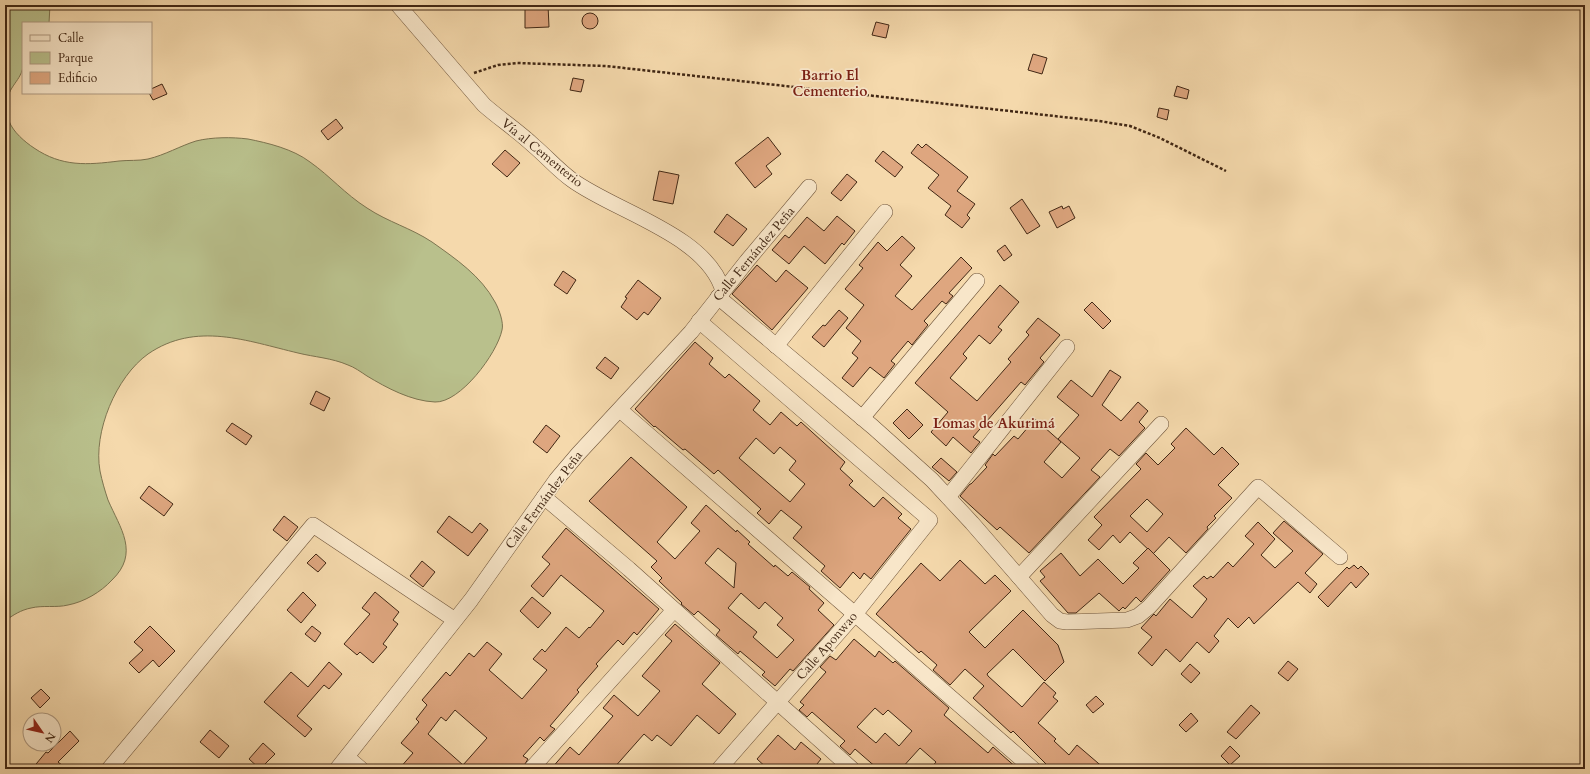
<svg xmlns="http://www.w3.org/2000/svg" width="1590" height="774" font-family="Cardo,serif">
	<rect width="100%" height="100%" fill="#f5d9ac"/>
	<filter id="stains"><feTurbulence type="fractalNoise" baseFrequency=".005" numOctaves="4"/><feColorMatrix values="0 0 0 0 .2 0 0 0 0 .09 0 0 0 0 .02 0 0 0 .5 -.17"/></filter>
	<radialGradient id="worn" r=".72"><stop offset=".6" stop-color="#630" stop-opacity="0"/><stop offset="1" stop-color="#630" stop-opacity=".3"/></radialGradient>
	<path fill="#b9c08c" stroke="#7d7450" d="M 5,5 L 50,5 L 49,23 L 23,23 C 23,37 25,53 23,67 C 20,83 5,88 8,107 C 8,112 8,117 9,121 C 13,132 25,142 34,148 C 62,167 87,165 119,161 C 128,160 139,161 148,159 C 165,155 180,146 196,141 C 212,137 232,137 248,139 C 268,143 293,149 310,162 C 330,176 345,194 367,208 C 388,222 411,228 432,242 C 456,259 481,276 495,302 C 499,309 504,323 502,330 C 497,354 460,403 435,402 C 411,401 387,388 367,376 C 361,372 354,367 348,365 C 332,358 314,357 298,353 C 247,341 196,321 148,354 C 116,377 93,432 100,471 C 102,481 105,491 108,500 C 120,528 140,553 112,580 C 101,592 84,602 68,605 C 56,608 43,605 31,608 C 21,610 13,615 5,621 Z"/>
	<g fill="#dea67f" stroke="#412714" fill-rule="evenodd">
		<polygon points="525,5 548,5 549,27 525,28"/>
		<circle cx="590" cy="21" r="8"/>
		<polygon points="876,22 889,25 886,38 872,35"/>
		<polygon points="1033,54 1047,58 1042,74 1028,70"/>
		<polygon points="573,78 584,80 581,92 570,90"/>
		<polygon points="162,84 167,94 153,100 149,93 151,93 151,89"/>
		<polygon points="1177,86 1189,90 1187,99 1174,96"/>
		<polygon points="1159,108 1169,110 1167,120 1157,117"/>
		<polygon points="336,119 343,128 328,140 321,131"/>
		<polygon points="768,137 781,154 766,166 772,174 755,188 735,163"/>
		<polygon points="918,144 922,148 926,144 968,177 957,191 975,204 967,215 970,218 962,228 945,215 951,206 928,188 939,175 911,153"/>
		<polygon points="505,150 520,163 507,177 492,164"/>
		<polygon points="883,151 903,167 895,177 875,161"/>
		<polygon points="659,171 679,175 673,204 653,200"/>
		<polygon points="847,174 857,182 841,201 831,193"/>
		<polygon points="1022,199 1040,226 1027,234 1010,208"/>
		<polygon points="1062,206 1063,209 1069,206 1075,218 1057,228 1049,212"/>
		<polygon points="727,214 747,229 733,246 714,232"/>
		<polygon points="837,216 855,231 844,245 842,243 825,264 804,246 789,264 772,250 785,235 789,238 807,217 824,231"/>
		<polygon points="902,236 915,248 900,265 912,276 895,296 912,310 961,257 972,268 949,293 953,296 946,304 942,301 924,321 928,325 912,345 908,341 891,361 895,364 884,378 870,367 853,387 842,378 858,358 852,353 861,341 846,328 864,305 845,289 863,268 859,265 878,242 887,251"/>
		<polygon points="1005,245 1012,255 1004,261 997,251"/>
		<polygon points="757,265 776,282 786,270 808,288 772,330 732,294"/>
		<polygon points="563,271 576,280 567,294 554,285"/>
		<polygon points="638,280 661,298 648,315 644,312 637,320 621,307 627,298 625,297"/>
		<polygon points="1000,285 1019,302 998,327 1002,330 990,344 979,335 963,354 967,358 950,378 977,401 1011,362 1008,359 1029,335 1026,332 1038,318 1060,335 1040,358 1044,362 1025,385 1021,382 973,437 980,442 971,453 953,437 946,446 931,432 948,412 915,383"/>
		<polygon points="1092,302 1111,321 1103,329 1084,310"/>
		<polygon points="839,310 848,318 824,347 812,337 823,325 825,326"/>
		<path d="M 695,342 L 713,358 L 709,364 L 725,378 L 729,374 L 760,401 L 753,410 L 770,425 L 781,412 L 797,426 L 801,422 L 845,462 L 840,469 L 853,481 L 849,485 L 874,507 L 883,497 L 902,514 L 898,518 L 911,529 L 871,579 L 864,573 L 860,579 L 853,572 L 840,588 L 821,571 L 825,566 L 793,538 L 802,527 L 781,510 L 769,524 L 757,513 L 761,509 L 718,470 L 714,474 L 685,449 L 683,450 L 655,426 L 654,427 L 635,409 ZM 756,438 L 774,454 L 780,447 L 796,461 L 789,470 L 805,484 L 790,502 L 739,458 Z"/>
		<polygon points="605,357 619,368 611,379 596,368"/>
		<polygon points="1110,370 1121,377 1102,405 1121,421 1138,402 1148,411 1139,422 1145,428 1119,456 1110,449 1091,470 1100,477 1029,553 1000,527 997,530 960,496 970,484 971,484 987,467 985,465 993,454 995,456 1014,436 1018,439 1035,419 1061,442 1044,462 1062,478 1080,458 1058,439 1079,415 1057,397 1071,380 1092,397"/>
		<polygon points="316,391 330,398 324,411 310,404"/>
		<polygon points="907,409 923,425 909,439 893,423"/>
		<polygon points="232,423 252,436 246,445 226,431"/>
		<polygon points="546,425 560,436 547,453 533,442"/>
		<path d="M 1186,428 L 1214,455 L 1222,447 L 1239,464 L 1218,485 L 1232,498 L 1214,516 L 1216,518 L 1207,527 L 1208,529 L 1186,553 L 1169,537 L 1153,554 L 1130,532 L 1120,543 L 1113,535 L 1099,550 L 1088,540 L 1102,525 L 1094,517 L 1141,469 L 1136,464 L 1146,453 L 1158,465 L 1175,448 L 1171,444 ZM 1147,499 L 1163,514 L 1147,532 L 1130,516 Z"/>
		<path d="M 631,457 L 687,507 L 657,542 L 675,559 L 700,531 L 691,523 L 706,505 L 736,532 L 737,530 L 750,542 L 748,544 L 774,567 L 775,565 L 788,576 L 792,572 L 810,587 L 809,589 L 824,603 L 818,610 L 834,625 L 793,671 L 790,669 L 775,686 L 762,675 L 765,672 L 740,651 L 738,654 L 716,635 L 720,630 L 698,611 L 694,615 L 681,604 L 682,603 L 659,581 L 662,578 L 651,567 L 657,561 L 589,501 ZM 718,548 L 736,563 L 734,588 L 705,563 ZM 741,593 L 759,609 L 765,602 L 783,618 L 777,625 L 794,640 L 777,658 L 753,637 L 757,632 L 728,608 Z"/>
		<polygon points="941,458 957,472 949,481 932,467"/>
		<polygon points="149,486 173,504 164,516 140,498"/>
		<polygon points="284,516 298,527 287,541 273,530"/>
		<polygon points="449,516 472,533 480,523 488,530 468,556 437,532"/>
		<polygon points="1284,521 1323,554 1305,573 1317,584 1310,593 1298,582 1254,624 1249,617 1238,628 1228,618 1214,636 1219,641 1209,653 1197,642 1180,662 1166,649 1152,666 1138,653 1152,637 1141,628 1152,616 1154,614 1156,616 1170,599 1192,618 1207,599 1193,586 1204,576 1207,579 1211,576 1213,578 1228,562 1233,567 1254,544 1245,536 1258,522 1275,539 1261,555 1275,568 1293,551 1273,533"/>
		<path d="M 566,528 L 659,609 L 637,635 L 634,632 L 623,645 L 618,640 L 596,664 L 598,666 L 577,690 L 579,692 L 550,726 L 555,729 L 544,741 L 540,737 L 523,756 L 528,759 L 522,769 L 399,769 L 413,753 L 401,743 L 419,722 L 416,719 L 427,705 L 422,700 L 446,672 L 450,676 L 469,653 L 474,657 L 487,642 L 502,654 L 489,670 L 522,699 L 547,670 L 533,659 L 542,649 L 545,652 L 566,627 L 579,638 L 589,627 L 590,628 L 604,611 L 561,575 L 543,597 L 531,586 L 550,564 L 542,557 ZM 455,710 L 487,738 L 463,765 L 428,734 L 441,717 L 446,721 Z"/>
		<polygon points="1148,548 1170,570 1141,602 1136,597 1125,609 1123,607 1119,611 1099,593 1076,613 1068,613 1040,581 1045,577 1040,571 1061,553 1080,576 1098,559 1123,584 1139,568 1133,563"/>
		<polygon points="316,554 326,563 318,572 307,563"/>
		<polygon points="960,560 985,584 995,575 1011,591 969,632 985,648 1023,610 1058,645 1064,662 1045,681 1013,649 987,674 988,676 1022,707 1044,682 1056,693 1053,697 1058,701 1038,723 1056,739 1054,741 1069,755 1077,745 1105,769 1051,769 1013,731 1011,733 973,698 984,686 965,669 950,685 933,670 937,665 921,651 919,653 876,614 921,563 940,581"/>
		<polygon points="422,561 435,572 423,587 410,576"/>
		<polygon points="1354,565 1358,569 1361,566 1369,574 1356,588 1351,582 1328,607 1318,597 1347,567 1349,569"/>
		<polygon points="303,592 316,605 301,623 287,610"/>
		<polygon points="375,592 399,612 393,620 398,624 383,644 387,647 373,663 360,652 357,655 344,644 370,614 362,608"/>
		<polygon points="532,597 551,613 538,628 520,611"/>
		<polygon points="675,624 720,663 702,684 736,714 719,734 697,715 671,746 657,735 652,741 644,734 613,769 551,769 570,747 579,755 613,716 603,708 614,695 638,716 660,691 642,676 672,641 665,635"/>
		<polygon points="150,626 175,651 159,667 153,660 139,673 129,663 143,650 134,642"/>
		<polygon points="312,626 321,633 315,642 305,634"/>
		<path d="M 854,639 L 875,657 L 879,651 L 893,663 L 895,661 L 949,708 L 944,715 L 988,753 L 993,747 L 1018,769 L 930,769 L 936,762 L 920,748 L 901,769 L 878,769 L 855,749 L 850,755 L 840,746 L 845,741 L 812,712 L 807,717 L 799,710 L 804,705 L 800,702 L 826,672 L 820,667 L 830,656 L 836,660 ZM 875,708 L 883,715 L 888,710 L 912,731 L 899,746 L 885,733 L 876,743 L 857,727 Z"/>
		<polygon points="1288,661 1298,669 1288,681 1278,673"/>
		<polygon points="329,662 342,674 329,689 324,685 297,716 312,729 305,737 264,702 291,672 308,687"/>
		<polygon points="1190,664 1200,673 1191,683 1181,674"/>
		<polygon points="41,689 50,698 40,708 31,698"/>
		<polygon points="1096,696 1104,704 1093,713 1086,705"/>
		<polygon points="1251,705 1260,713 1236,739 1227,732"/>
		<polygon points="1191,713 1198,721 1186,732 1179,725"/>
		<polygon points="210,730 229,746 219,758 200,742"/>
		<polygon points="70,731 79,741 58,762 67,769 32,769 46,752 48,753"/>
		<polygon points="778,735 795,750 801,742 821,759 813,769 768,769 757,759"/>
		<polygon points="263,743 275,754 260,769 249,759"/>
		<polygon points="1230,746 1240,756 1230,765 1221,756"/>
	</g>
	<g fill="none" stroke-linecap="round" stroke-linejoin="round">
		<defs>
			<g id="minor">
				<path d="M 398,5 L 484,105 C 500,119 518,131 534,146 C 547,157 558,170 572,180 C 616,212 707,235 723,291"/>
				<polyline points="718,297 873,427 932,480 972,523 1052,615 1060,621 1067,622 1127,620 1138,616 1149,607 1258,487 1340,557"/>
				<polyline points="699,321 930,520 855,614 719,769"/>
				<polyline points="776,346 885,212"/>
				<polyline points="620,410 1033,769"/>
				<polyline points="862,418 977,281"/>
				<polyline points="544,497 629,569 852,769"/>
				<polyline points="948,497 1067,347"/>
				<polyline points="1019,577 1161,424"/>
				<polyline points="347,757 361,769"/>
				<polyline points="109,769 313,525 455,620"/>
				<polyline points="337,769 471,600 556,480 578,454 691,332 747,261 809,187"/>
				<polyline points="531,769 674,610"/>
			</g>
		</defs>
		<use href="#minor" stroke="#6e543a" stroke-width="16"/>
		<polyline stroke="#412714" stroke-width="2.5" stroke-dasharray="3 2" stroke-linecap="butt" points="474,73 498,65 517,63 606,66 1099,121 1130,126 1160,138 1226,171"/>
		<use href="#minor" stroke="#f8e6c9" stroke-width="15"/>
	</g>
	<g text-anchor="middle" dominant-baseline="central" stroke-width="3.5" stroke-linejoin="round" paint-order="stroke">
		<g font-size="13" fill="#412714" stroke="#f8e6c9">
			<text transform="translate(542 153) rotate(39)">Vía al Cementerio</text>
			<text transform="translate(754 254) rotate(-50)">Calle Fernández Peña</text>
			<text transform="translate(544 500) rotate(-53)">Calle Fernández Peña</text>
			<text transform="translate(827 646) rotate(-49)">Calle Aponwao</text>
		</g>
		<g font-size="14" font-weight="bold" fill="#7a1f14" stroke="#f8e6c9">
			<text x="830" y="75">Barrio El<tspan x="830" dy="16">Cementerio</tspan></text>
			<text x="994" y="423">Lomas de Akurimá</text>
		</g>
	</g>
	<rect width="1590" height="774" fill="none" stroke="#f5d9ac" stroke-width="20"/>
	<rect x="6" y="6" width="1578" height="762" fill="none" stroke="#412714" stroke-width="2"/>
	<rect x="10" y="10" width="1570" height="754" fill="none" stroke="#412714"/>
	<rect x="22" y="22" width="130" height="72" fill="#f8e6c9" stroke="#af9a81"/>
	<rect x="30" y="35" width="20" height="6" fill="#f8e6c9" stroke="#af9a81"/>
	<text x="58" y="42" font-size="12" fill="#412714">Calle</text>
	<rect x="30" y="52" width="20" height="12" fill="#b9c08c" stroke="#af9a81"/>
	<text x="58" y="62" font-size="12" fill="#412714">Parque</text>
	<rect x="30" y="72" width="20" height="12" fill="#dea67f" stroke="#af9a81"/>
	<text x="58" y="82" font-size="12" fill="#412714">Edificio</text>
	<g transform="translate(42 732) rotate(124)"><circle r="19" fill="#f8e6c9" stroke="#af9a81"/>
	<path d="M0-3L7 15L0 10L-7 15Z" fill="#8f2418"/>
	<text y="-6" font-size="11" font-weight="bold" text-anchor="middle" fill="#412714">N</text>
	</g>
	<rect width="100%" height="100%" filter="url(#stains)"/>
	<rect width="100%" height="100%" fill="url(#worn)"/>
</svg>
